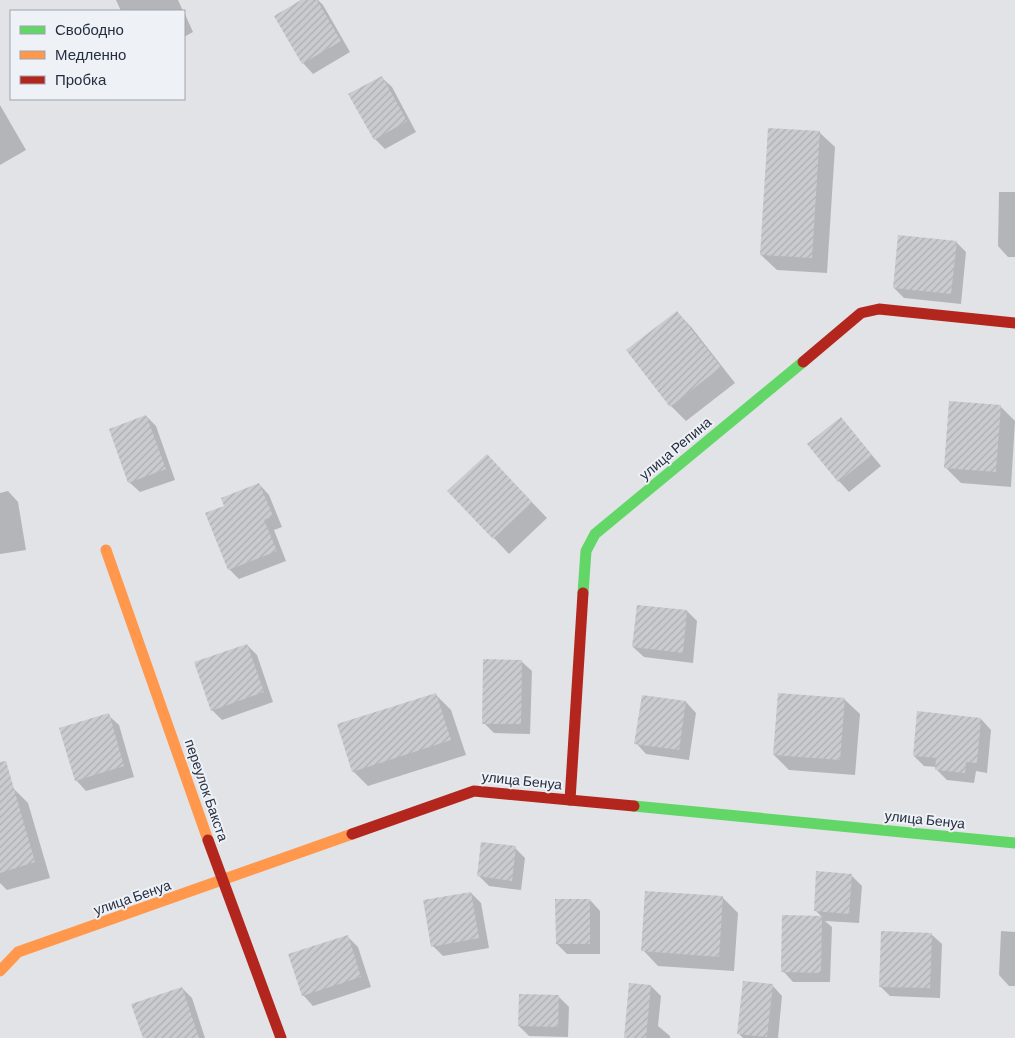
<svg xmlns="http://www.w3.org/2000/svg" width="1015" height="1038" font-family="Barlow,sans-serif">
	<defs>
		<pattern id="building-hatch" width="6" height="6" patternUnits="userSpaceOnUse" patternTransform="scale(1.25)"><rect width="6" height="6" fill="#c9cbce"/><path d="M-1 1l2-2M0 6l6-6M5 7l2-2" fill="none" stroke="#acafb2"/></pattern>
	</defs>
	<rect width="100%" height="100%" fill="#e1e3e6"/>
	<g fill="#0003">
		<polygon points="116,0 178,0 183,11 121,11"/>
		<polygon points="304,0 318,0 323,5 350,52 313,74 303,63"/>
		<polygon points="184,12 193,32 184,37"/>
		<polygon points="381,77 392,87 416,132 385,149 375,139"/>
		<polygon points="0,105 26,150 0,165"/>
		<polygon points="819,132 835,147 827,273 777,270 761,255"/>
		<polygon points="999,192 1015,192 1015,257 1008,257 998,246"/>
		<polygon points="956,242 966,252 961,304 904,298 894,288"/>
		<polygon points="677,312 692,328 735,383 686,421 671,406"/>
		<polygon points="1000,406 1015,421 1011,487 961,483 946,468"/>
		<polygon points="146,416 156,426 175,480 140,492 129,482"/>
		<polygon points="841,418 881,466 849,492 839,481"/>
		<polygon points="502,471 547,518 509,554 449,491"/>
		<polygon points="259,484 269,495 282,527 274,530 286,561 239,579 229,569 226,506"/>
		<polygon points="8,491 18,502 26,550 0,554 0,493"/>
		<polygon points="687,611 697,621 693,663 644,657 633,647"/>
		<polygon points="247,645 257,655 273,702 222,720 212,710"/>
		<polygon points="521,661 532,671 530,734 494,733 484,723"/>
		<polygon points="436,695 451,710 466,755 368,786 353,771"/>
		<polygon points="844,699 860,714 855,775 789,770 774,755"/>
		<polygon points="686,702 696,713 689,760 646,754 636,743"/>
		<polygon points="919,713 981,719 991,730 987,773 976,771 974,783 947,780 936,769 937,767 924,766 914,756"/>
		<polygon points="108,715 119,725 134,777 86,791 76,780"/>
		<polygon points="13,788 28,803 50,878 7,890 0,883 0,791"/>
		<polygon points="515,848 525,858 521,890 489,886 479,876"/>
		<polygon points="851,875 862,886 859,923 825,921 832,927 830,982 793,982 783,971 822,917 815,910"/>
		<polygon points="471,893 481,903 489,948 443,956 433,946"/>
		<polygon points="722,897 738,913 734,971 658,966 643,950"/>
		<polygon points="590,900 600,911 600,954 567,954 557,944"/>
		<polygon points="1001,931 1015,932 1015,986 1009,986 999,975"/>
		<polygon points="931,934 942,944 940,998 890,996 880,986"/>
		<polygon points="348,937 358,947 371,987 313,1006 303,995"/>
		<polygon points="772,985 782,996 778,1038 743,1038 739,1034"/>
		<polygon points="651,986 661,996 658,1026 670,1036 670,1038 625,1038"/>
		<polygon points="182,988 192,998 205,1038 144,1038"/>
		<polygon points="558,996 569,1007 568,1037 529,1036 519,1026"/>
	</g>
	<g fill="url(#building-hatch)">
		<polygon points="301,0 317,0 341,41 302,64 274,16"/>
		<polygon points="382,76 407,121 374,140 348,94"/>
		<polygon points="768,128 820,131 812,258 760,255"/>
		<polygon points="898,235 957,241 951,294 893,288"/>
		<polygon points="677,311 721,367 670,407 626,350"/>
		<polygon points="949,401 1001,405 996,472 944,468"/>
		<polygon points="146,415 166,469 128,483 109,429"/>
		<polygon points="841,417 872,455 838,482 807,444"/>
		<polygon points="487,454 532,502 493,539 447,491"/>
		<polygon points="259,483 273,516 264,520 277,551 228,570 205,513 224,506 221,498"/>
		<polygon points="637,605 687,610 683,653 632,647"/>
		<polygon points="247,644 264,692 211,711 194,662"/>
		<polygon points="483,659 522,660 521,724 482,724"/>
		<polygon points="436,693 451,740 352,772 337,724"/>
		<polygon points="778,693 845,698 840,760 773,755"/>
		<polygon points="642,695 686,701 679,750 634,744"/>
		<polygon points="917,711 981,718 977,763 966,762 965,773 935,770 936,758 913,756"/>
		<polygon points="109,713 124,766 75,781 59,728"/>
		<polygon points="6,761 35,862 0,873 0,762"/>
		<polygon points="481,842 516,846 512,881 477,876"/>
		<polygon points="816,871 852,874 849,914 814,911"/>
		<polygon points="645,891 723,896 719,957 641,951"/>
		<polygon points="471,892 479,938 431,947 423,900"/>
		<polygon points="555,899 590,899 590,944 556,944"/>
		<polygon points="782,915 822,916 821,973 781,972"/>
		<polygon points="881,931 932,933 930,988 879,987"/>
		<polygon points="348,935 361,977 302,996 288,954"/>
		<polygon points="743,981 773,984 767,1037 737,1034"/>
		<polygon points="629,983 651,985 646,1038 624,1038"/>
		<polygon points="182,987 199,1038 143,1038 131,1004"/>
		<polygon points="519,994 559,995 558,1027 518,1026"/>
	</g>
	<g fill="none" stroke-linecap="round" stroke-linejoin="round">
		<g stroke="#63d668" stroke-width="11">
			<polyline points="583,593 586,551 595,534 803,362"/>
			<polyline points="634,806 1015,843"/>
		</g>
		<g stroke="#ff974d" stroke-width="11">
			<polyline points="106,550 208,840"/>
			<polyline points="0,971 18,952 352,834"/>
		</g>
		<g stroke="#b3261e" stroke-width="11">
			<polyline points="803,362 861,313 879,309 1015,323"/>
			<polyline points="570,800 583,593"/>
			<polyline points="352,834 474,791 634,806"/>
			<polyline points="208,840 281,1038"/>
		</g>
	</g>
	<g text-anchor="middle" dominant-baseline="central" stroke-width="4" stroke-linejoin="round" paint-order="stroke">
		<g font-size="14" fill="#262f41" stroke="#eef1f6">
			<text transform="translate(675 448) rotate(-40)">улица Репина</text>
			<text transform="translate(522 780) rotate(6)">улица Бенуа</text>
			<text transform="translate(207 790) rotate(71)">переулок Бакста</text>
			<text transform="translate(925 819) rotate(6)">улица Бенуа</text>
			<text transform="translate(132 897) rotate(-19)">улица Бенуа</text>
		</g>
	</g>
	<rect x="10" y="10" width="175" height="90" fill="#eef1f6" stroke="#9ea3ae"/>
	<rect x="20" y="26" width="25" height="8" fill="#63d668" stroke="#9ea3ae"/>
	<text x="55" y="35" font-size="15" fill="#262f41">Свободно</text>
	<rect x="20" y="51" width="25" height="8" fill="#ff974d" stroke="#9ea3ae"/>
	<text x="55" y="60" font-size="15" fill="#262f41">Медленно</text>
	<rect x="20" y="76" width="25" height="8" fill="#b3261e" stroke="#9ea3ae"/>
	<text x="55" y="85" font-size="15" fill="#262f41">Пробка</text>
</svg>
